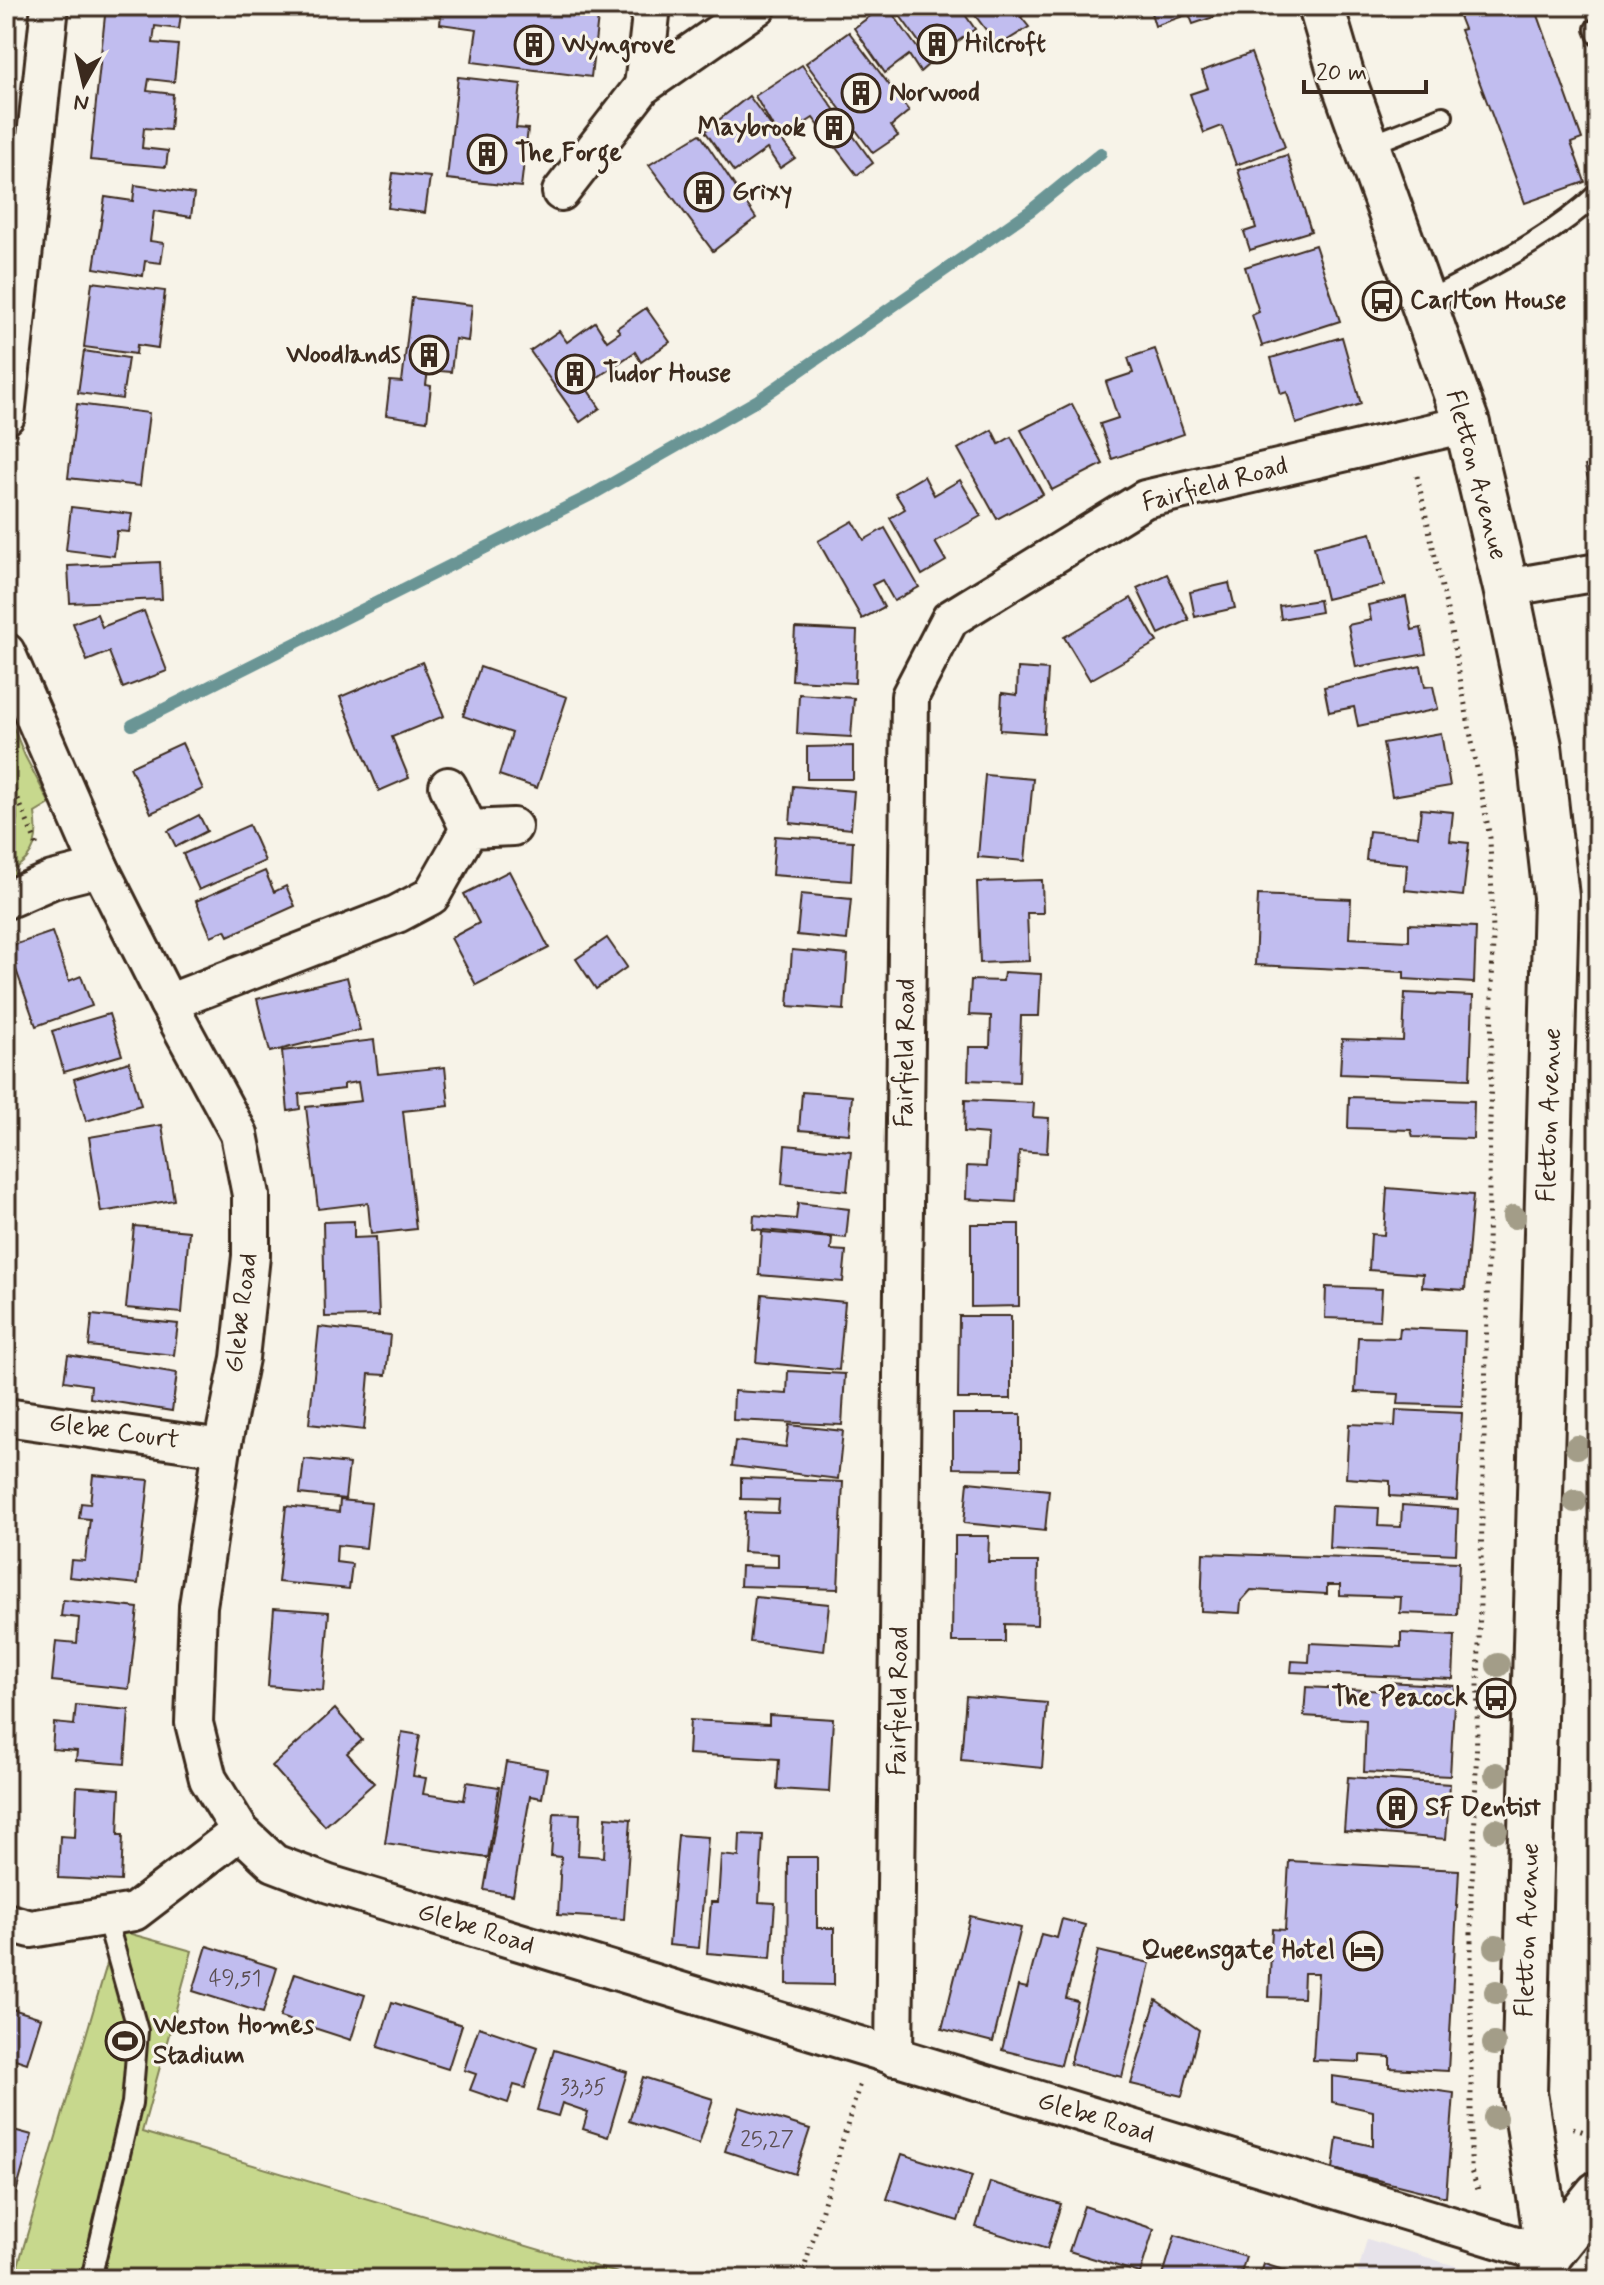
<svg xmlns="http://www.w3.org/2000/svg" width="1604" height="2285" font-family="Mynerve,sans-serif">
	<rect width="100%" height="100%" fill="#f7f3e8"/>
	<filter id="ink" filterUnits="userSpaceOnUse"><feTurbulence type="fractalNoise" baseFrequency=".0125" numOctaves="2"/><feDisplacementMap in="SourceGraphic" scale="16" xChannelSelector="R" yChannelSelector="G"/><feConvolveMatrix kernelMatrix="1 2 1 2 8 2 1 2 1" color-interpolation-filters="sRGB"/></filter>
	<g filter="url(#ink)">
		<polygon fill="#e7e3ea" points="1367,2239 1485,2275 1484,2279 1356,2279"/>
		<g fill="#c7d88d" stroke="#818156" stroke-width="2">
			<path d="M 6,710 L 25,756 L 50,804 L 35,813 C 39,838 36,857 13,869 L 17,878 L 6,884 L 6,843 L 17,819 L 16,793 L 6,769 Z"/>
			<polygon points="117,1930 192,1951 142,2132 638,2279 14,2279"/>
		</g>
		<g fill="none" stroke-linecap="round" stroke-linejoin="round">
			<polyline stroke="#6b9595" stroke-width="12" points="132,725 595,493 758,400 1030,211 1101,153"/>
		</g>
		<g fill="#c1bdef" stroke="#3b2a1e" stroke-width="2">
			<polygon points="106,6 182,6 179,29 155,26 153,43 178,45 174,82 149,79 147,91 173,94 170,130 144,128 142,148 168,151 166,167 90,160"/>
			<polygon points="442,6 511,6 598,17 591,77 472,62 477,29 440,24"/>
			<polygon points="884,6 887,6 929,64 920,72 909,55 885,73 854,28"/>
			<polygon points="893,6 959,6 975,29 932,60"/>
			<polygon points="968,6 1036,6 1037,7 1021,17 1029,27 998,46"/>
			<polygon points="1149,6 1246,6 1193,24 1189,14 1155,26"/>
			<polygon points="1455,6 1564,6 1538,15 1582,139 1571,143 1585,182 1525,203 1460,30 1464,29"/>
			<polygon points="849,32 909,111 891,126 898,136 873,153 806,63"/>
			<polygon points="1251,53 1285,147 1236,165 1222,126 1204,133 1190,94 1208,88 1202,71"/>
			<polygon points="802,65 873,163 857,175 813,118 780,139 755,96"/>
			<polygon points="458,77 521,84 516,128 528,129 521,187 447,179"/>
			<polygon points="749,96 795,158 780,168 767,149 734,172 705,131"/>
			<polygon points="700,134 756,218 713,251 649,165"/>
			<polygon points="1287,155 1311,231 1250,250 1244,232 1256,228 1238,170"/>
			<polygon points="393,173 430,177 425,213 388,208"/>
			<polygon points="135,185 194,194 191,217 154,211 150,241 164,243 161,263 145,261 143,276 94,268 105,197 133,201"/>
			<polygon points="1315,245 1340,321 1262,346 1252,315 1259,312 1245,267"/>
			<polygon points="92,282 165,291 158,348 137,345 136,354 84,347"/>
			<polygon points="412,298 472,305 468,341 455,339 451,372 428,370 426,385 431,386 427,421 386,415 390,381 402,382"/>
			<polygon points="646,308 670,342 641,362 635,352 585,386 600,408 580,422 530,351 559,331 567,342 595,322 607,341 620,332 617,328"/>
			<polygon points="1342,337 1361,404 1296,424 1287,392 1281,394 1271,358"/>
			<polygon points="1155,349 1184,434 1112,459 1100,424 1118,418 1106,382 1133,373 1128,358"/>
			<polygon points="84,351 128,358 122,399 78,393"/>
			<polygon points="77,404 149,413 140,486 68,478"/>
			<polygon points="1072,404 1103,464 1052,490 1021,430"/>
			<polygon points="992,430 999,444 1011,437 1043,494 997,519 958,449"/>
			<polygon points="1598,463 1598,496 1592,498 1585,466"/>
			<polygon points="924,476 934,495 960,480 981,516 935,542 946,561 922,575 890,518 905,509 895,493"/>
			<polygon points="71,507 132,514 129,532 117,531 114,556 66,550"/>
			<polygon points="853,521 864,540 885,528 919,587 894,601 882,580 872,585 884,607 862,619 818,541"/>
			<polygon points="1371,533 1384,585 1326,599 1314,547"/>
			<polygon points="160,562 162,599 70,603 68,566"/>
			<polygon points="1167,574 1189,620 1159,634 1137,588"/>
			<polygon points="1229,583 1235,608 1195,617 1190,592"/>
			<polygon points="1406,597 1412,630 1421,628 1426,654 1356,667 1348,625 1371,620 1368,605"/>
			<polygon points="1131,598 1157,642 1090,680 1064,637"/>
			<polygon points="1319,600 1321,612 1281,619 1279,606"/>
			<polygon points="144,611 167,671 123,688 109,652 87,661 73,623 97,614 102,627"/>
			<polygon points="795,628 857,631 855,683 792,680"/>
			<polygon points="422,662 444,716 392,737 409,778 379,791 340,697"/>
			<polygon points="1421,666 1425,687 1433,686 1438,709 1358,726 1354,707 1329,712 1324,687"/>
			<polygon points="480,667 567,697 537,788 499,775 512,733 463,716"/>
			<polygon points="1018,668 1048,670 1044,733 1000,730 1002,693 1017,695"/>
			<polygon points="799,694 854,698 851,737 797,734"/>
			<polygon points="1441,733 1450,786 1392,796 1383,743"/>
			<polygon points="182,743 203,789 151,813 130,767"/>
			<polygon points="853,746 853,779 807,779 807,747"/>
			<polygon points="985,775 1033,779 1025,861 978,857"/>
			<polygon points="793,786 854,791 851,829 790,823"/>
			<polygon points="1421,809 1453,812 1450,841 1469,843 1463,896 1405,890 1407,864 1366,860 1369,831 1418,836"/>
			<polygon points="199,815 207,831 176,847 168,831"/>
			<polygon points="249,825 265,861 199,890 183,854"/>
			<polygon points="775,836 853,841 851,881 772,875"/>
			<polygon points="265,871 274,892 286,886 295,906 228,936 225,930 211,936 196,901"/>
			<polygon points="509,871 549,948 476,985 451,938 479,923 464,894"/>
			<polygon points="1042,880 1043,913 1027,913 1029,961 980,963 977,882"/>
			<polygon points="801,894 851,899 847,940 797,935"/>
			<polygon points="1258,895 1351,899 1349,938 1409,941 1409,924 1476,927 1474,983 1404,979 1404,972 1255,965"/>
			<polygon points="52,932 69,981 81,976 92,1006 36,1026 8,947"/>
			<polygon points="607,938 627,967 596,989 576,959"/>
			<polygon points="792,950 848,955 844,1010 788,1006"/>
			<polygon points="1004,972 1041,974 1039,1016 1021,1016 1019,1082 968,1080 969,1047 990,1047 991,1016 969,1015 971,980 1003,981"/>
			<polygon points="347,977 360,1030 270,1052 257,999"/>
			<polygon points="1405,993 1473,996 1470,1079 1340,1074 1342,1039 1403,1041"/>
			<polygon points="109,1014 122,1055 64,1072 52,1031"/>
			<polygon points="374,1040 378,1074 445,1067 449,1106 403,1111 416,1229 371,1234 368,1203 318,1209 306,1107 361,1101 358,1082 344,1084 344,1089 299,1094 300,1109 288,1111 282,1051"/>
			<polygon points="129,1062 141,1105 86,1121 74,1079"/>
			<polygon points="802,1092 852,1096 849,1134 799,1130"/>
			<polygon points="1349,1097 1474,1101 1473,1139 1413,1137 1411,1130 1348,1128"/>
			<polygon points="965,1100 1034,1103 1033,1117 1049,1118 1047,1153 1019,1151 1016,1202 966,1199 967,1166 986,1167 988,1134 964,1132"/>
			<polygon points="162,1125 174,1200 101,1212 89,1137"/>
			<polygon points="785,1145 851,1151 847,1191 782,1184"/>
			<polygon points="1387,1188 1473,1195 1465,1290 1422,1287 1423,1274 1369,1270 1371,1234 1384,1235"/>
			<polygon points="798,1203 849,1209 846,1238 753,1229 754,1215 796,1219"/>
			<polygon points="354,1221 354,1238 376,1237 379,1316 325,1317 323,1222"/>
			<polygon points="971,1224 1019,1224 1019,1306 971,1307"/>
			<polygon points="134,1226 189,1231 182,1313 126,1308"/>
			<polygon points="762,1232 832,1238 831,1250 846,1251 843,1282 759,1275"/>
			<polygon points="1326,1287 1382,1289 1380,1320 1325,1318"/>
			<polygon points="762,1294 845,1302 839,1370 756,1362"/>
			<polygon points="92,1315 178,1324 174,1355 89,1346"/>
			<polygon points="959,1316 1011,1316 1011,1399 958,1399"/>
			<polygon points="319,1327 390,1335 386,1375 369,1374 364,1430 309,1424"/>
			<polygon points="1400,1328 1465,1331 1462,1406 1398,1404 1399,1394 1355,1392 1358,1337 1399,1338"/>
			<polygon points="68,1355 177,1373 172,1411 90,1398 91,1385 64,1381"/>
			<polygon points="788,1371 845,1374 842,1425 733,1420 734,1391 787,1394"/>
			<polygon points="1396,1410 1462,1413 1457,1500 1390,1496 1390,1481 1346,1478 1349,1424 1395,1426"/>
			<polygon points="953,1414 1021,1414 1021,1469 953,1468"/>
			<polygon points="789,1425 843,1431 838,1479 732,1466 735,1441 786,1447"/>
			<polygon points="304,1459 349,1464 345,1499 300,1494"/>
			<polygon points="93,1475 149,1480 138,1584 69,1577 71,1560 85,1561 90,1519 79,1518 81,1503 90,1504"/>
			<polygon points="741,1478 843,1482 838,1589 740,1586 741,1566 778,1567 778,1554 743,1552 745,1512 778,1513 779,1500 741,1499"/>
			<polygon points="968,1482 1049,1490 1045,1531 964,1523"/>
			<polygon points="340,1500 371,1503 366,1548 337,1545 336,1562 352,1564 349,1589 278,1582 286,1506 339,1512"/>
			<polygon points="1402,1505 1458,1509 1456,1554 1329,1548 1331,1506 1379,1508 1378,1526 1401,1527"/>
			<polygon points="955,1536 989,1536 988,1562 1038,1562 1037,1625 1005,1624 1005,1642 952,1642 953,1555 955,1555"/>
			<polygon points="1203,1553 1459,1562 1457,1615 1400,1613 1401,1597 1340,1595 1340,1585 1327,1585 1327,1594 1251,1590 1241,1601 1240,1613 1201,1611"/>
			<polygon points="755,1597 829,1604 824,1651 750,1642"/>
			<polygon points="63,1600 138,1608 129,1689 52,1681 56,1641 77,1643 79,1618 61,1616"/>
			<polygon points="274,1608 329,1612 323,1691 268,1686"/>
			<polygon points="1401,1633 1455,1636 1453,1679 1291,1672 1292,1661 1309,1662 1310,1643 1401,1647"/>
			<polygon points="1387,1682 1455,1686 1450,1776 1364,1772 1366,1720 1304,1716 1306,1687 1387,1691"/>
			<polygon points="966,1696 1047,1703 1042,1768 961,1760"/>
			<polygon points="76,1705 129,1710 125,1764 76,1760 77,1751 52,1749 54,1723 74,1725"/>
			<polygon points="335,1709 362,1740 347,1753 374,1783 325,1826 272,1766"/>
			<polygon points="769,1715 833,1719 829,1792 777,1789 779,1759 688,1754 690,1720 769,1724"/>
			<polygon points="402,1732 420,1735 413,1776 426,1778 423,1794 464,1800 467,1782 499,1787 488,1858 385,1843"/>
			<polygon points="506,1762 547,1769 542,1798 530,1796 513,1895 484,1890"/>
			<polygon points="1348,1777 1450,1784 1446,1839 1344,1831"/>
			<polygon points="77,1786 120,1789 118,1835 123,1835 121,1881 58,1878 60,1836 75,1837"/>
			<polygon points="1593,1789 1598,1790 1598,1820 1590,1819"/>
			<polygon points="554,1813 580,1814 578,1855 604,1857 606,1817 631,1819 624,1919 558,1915 561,1857 551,1856"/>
			<polygon points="740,1834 763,1835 759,1902 775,1903 771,1958 707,1953 711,1902 718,1902 721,1855 739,1857"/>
			<polygon points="678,1835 708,1837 699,1948 669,1945"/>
			<polygon points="788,1857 817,1857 817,1928 834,1928 834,1985 787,1984"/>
			<polygon points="1289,1861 1459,1870 1448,2071 1390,2068 1390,2057 1360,2055 1360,2062 1313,2060 1318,1973 1304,1973 1303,1998 1269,1997 1272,1929 1285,1930"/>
			<polygon points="970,1916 1021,1928 993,2042 942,2029"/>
			<polygon points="1062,1919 1085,1925 1066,1998 1077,2001 1061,2065 1002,2050 1018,1986 1027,1988 1041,1934 1057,1938"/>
			<polygon points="207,1946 277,1968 263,2013 193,1991"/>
			<polygon points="1098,1951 1150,1963 1122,2077 1070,2064"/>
			<polygon points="295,1973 365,1995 351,2040 280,2017"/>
			<polygon points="1156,2000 1199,2030 1182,2096 1131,2084"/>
			<polygon points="392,2002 462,2025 448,2069 378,2047"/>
			<polygon points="6,2007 41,2018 27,2063 6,2056"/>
			<polygon points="479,2027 538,2047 525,2088 514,2085 508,2103 470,2090 476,2074 464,2070"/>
			<polygon points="554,2050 627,2072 608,2137 583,2129 588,2112 562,2103 558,2116 537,2110"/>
			<polygon points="1332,2076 1454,2093 1446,2197 1333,2169 1337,2138 1373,2146 1373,2111 1332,2102"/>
			<polygon points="643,2077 713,2099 699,2144 629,2121"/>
			<polygon points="739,2107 810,2129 795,2174 725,2151"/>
			<polygon points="6,2128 32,2135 6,2229"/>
			<polygon points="902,2154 972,2176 958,2221 887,2199"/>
			<polygon points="990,2182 1061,2204 1047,2249 976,2227"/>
			<polygon points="1084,2206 1154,2229 1140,2273 1069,2251"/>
			<polygon points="1175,2235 1246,2257 1239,2279 1162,2279"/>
			<polygon points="1264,2264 1312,2279 1259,2279"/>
		</g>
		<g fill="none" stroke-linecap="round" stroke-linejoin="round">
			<defs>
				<g id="service">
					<polyline points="1595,29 1598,36"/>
					<polyline points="1367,146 1443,116"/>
					<path d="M 1423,303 C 1483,270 1548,241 1598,193"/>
					<polyline points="91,2279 132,2103 138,2031 106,1917"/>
				</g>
				<g id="minor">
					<polyline points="643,86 652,6"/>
					<polyline points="561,192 643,86 758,6"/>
					<polyline points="6,416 50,6"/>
					<polyline points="1506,588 1598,572"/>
					<polyline points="6,652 100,868 168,1003 239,1134 251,1195 251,1256 240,1358 222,1448 198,1606 194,1723 208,1779 240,1831 274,1863 329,1884 1549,2255"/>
					<polyline points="448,786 469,829"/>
					<polyline points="6,900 52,880 100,868"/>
					<polyline points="168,1003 397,914 431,896 469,829 513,827"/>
					<polyline points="6,1417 222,1448"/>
					<polyline points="6,1922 31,1929 134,1912 240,1831"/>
					<polyline points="894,2057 910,696 950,619 1145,499 1467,424"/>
				</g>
				<g id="primary">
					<polyline points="1321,6 1341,74 1467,424 1506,588 1539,746 1556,897 1524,2093 1549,2255"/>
					<polyline points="1543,2273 1549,2255 1598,2194"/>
				</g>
			</defs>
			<use href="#service" stroke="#3b2a1e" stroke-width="24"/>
			<use href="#minor" stroke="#3b2a1e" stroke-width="42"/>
			<use href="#primary" stroke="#3b2a1e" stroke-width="50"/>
			<g stroke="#3b2a1e" stroke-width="5" stroke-dasharray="2 6" stroke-linecap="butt">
				<polyline points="1417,476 1448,614 1490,838 1493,931 1487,1313 1474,1852 1471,1894 1471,2171 1479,2192"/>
				<polyline points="6,769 37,846"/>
				<polyline points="1573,2128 1598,2137"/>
				<polyline points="801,2279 860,2083"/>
			</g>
			<use href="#service" stroke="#f7f3e8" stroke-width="18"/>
			<use href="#minor" stroke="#f7f3e8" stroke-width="36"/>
			<use href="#primary" stroke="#f7f3e8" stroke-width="44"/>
		</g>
		<g fill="#a39d88">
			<circle cx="1514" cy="1217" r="12"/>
			<circle cx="1577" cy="1447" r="12"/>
			<circle cx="1575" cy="1501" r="12"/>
			<circle cx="1498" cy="1665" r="12"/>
			<circle cx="1496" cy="1774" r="12"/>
			<circle cx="1496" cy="1830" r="12"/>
			<circle cx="1496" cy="1947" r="12"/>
			<circle cx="1496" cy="1992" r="12"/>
			<circle cx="1494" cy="2044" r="12"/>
			<circle cx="1495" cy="2118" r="12"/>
		</g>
	</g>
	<defs>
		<symbol id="building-ring" viewBox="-11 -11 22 22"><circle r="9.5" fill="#f7f3e8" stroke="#3b2a1e" stroke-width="1.5"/><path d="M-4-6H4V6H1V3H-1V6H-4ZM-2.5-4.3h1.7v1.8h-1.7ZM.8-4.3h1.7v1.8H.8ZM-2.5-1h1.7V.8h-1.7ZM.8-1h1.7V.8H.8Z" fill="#3b2a1e"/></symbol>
		<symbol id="bus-ring" viewBox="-11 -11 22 22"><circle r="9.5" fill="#f7f3e8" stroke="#3b2a1e" stroke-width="1.5"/><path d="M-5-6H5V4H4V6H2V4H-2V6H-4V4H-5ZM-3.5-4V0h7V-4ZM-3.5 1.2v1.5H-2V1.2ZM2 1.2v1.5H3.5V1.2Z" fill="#3b2a1e"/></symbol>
		<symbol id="hotel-ring" viewBox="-11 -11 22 22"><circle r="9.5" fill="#f7f3e8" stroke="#3b2a1e" stroke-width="1.5"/><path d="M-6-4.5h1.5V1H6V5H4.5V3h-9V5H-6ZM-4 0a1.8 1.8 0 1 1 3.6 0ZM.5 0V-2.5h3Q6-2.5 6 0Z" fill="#3b2a1e"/></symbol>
		<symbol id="stadium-ring" viewBox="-11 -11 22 22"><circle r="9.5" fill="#f7f3e8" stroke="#3b2a1e" stroke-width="1.5"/><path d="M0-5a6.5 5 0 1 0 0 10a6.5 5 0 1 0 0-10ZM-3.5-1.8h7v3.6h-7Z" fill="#3b2a1e"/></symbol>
	</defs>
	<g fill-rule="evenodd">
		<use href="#building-ring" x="915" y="22" width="44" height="44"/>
		<use href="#building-ring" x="512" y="23" width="44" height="44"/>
		<use href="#building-ring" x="839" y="71" width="44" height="44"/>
		<use href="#building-ring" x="812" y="106" width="44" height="44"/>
		<use href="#building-ring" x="465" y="132" width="44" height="44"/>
		<use href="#building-ring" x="682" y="170" width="44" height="44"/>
		<use href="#bus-ring" x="1360" y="279" width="44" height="44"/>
		<use href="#building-ring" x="407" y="333" width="44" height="44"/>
		<use href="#building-ring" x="553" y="352" width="44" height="44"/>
		<use href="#bus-ring" x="1474" y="1676" width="44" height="44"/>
		<use href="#building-ring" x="1375" y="1786" width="44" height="44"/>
		<use href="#hotel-ring" x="1341" y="1929" width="44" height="44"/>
		<use href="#stadium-ring" x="103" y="2019" width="44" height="44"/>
	</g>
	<g text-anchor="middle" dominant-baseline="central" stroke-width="6" stroke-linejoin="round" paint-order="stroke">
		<g font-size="22" fill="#5c4f52">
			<text x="235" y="1979">49,51</text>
			<text x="583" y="2088">33,35</text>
			<text x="767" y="2140">25,27</text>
		</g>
		<g font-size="26" font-weight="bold" fill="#3b2a1e" stroke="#f7f3e8" text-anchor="start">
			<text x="965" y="44">Hilcroft</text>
			<text x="562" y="45">Wyngrove</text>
			<text x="889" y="93">Norwood</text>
			<text x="806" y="128" text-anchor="end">Maybrook</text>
			<text x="515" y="154">The Forge</text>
			<text x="732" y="192">Grixy</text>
			<text x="1410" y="301">Carlton House</text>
			<text x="401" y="355" text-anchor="end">Woodlands</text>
			<text x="603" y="374">Tudor House</text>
			<text x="1468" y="1698" text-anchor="end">The Peacock</text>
			<text x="1425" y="1808">SF Dentist</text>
			<text x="1335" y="1951" text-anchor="end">Queensgate Hotel</text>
			<text x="153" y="2026">Weston Homes<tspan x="153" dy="30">Stadium</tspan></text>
		</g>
		<g font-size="26" fill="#3b2a1e" stroke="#f7f3e8">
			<text transform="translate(1476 475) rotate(75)">Fletton Avenue</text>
			<text transform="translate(1215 485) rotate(-15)">Fairfield Road</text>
			<text transform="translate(906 1053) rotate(-89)">Fairfield Road</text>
			<text transform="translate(1550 1115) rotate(-88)">Fletton Avenue</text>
			<text transform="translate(242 1313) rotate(-83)">Glebe Road</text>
			<text transform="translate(114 1432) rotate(8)">Glebe Court</text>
			<text transform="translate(899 1701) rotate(-89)">Fairfield Road</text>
			<text transform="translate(476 1929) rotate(17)">Glebe Road</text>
			<text transform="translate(1528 1930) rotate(-88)">Fletton Avenue</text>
			<text transform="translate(1096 2118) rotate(17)">Glebe Road</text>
		</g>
	</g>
	<rect width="1604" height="2285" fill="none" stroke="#f7f3e8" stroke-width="32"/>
	<rect x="16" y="16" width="1572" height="2253" fill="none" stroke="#3b2a1e" stroke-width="3" filter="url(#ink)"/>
	<g transform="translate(84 84) rotate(188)" stroke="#f7f3e8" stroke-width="6" paint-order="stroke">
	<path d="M0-6L14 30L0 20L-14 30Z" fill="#3b2a1e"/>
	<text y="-12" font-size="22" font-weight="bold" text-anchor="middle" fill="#3b2a1e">N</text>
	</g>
	<path d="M1304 80v12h122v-12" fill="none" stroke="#3b2a1e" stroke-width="4"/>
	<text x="1316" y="80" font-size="24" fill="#3b2a1e" stroke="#f7f3e8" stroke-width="6" paint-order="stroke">20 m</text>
</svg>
